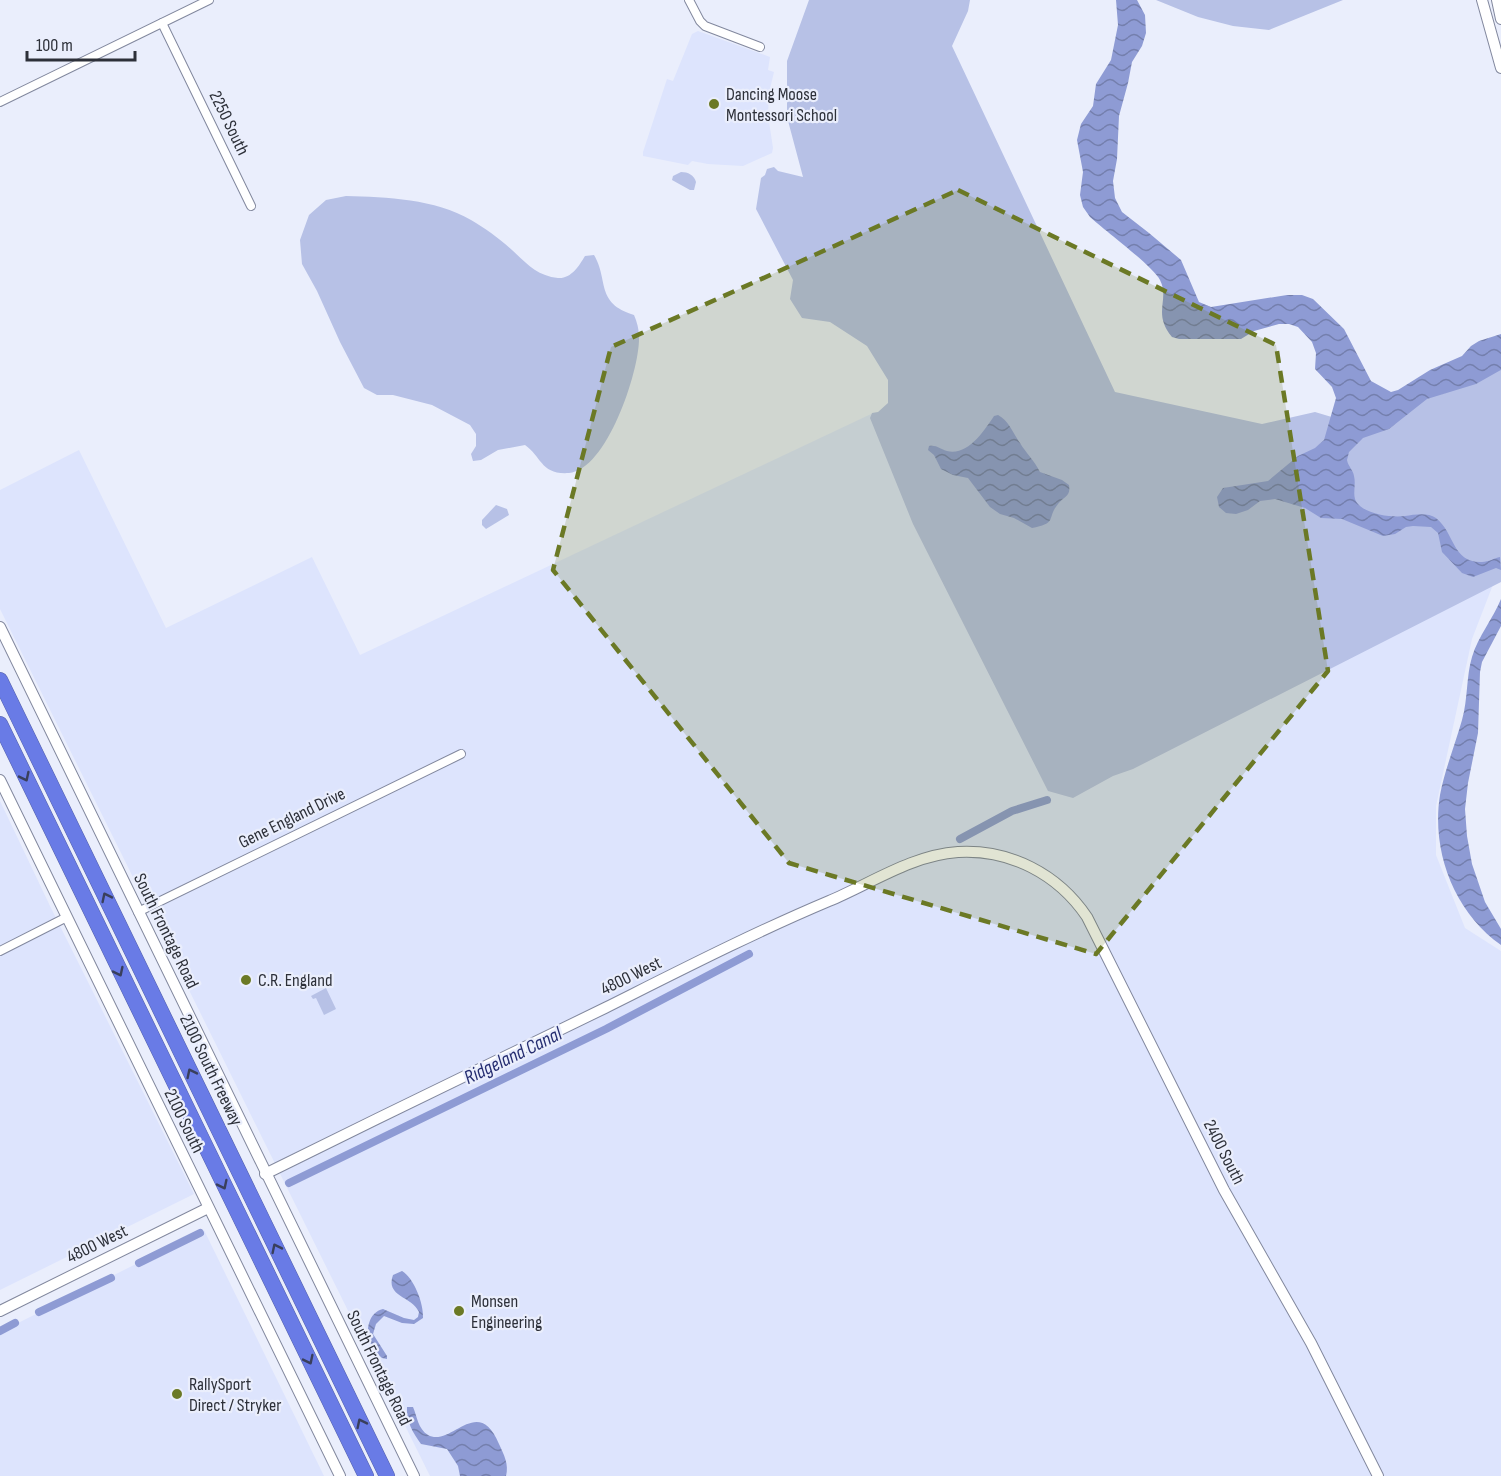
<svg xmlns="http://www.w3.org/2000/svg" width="1501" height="1476" font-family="'Sofia Sans Condensed',sans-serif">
	<defs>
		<pattern id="water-waves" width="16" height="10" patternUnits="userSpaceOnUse" patternTransform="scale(1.5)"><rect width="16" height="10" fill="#8e9bd4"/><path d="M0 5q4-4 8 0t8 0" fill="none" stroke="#747fad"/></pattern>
	</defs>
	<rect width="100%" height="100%" fill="#eaeefc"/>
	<g fill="#dde4fd">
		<polygon points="698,31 770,57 768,70 774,72 769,93 768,115 773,148 772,153 743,166 708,164 692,161 688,165 643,156 643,152 667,79 673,81 692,34"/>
		<polygon points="871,414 1494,582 1472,639 1436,806 1436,855 1465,928 1501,951 1501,1476 430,1476 0,609 0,490 79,450 166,628 312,557 360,655"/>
		<polygon points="0,801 50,906 194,1194 0,1290"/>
		<polygon points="204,1230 324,1476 0,1476 0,1332"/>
	</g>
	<g fill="#b7c1e6">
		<polygon points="809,0 970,0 968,11 952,46 1115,392 1262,424 1315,412 1345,421 1501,356 1501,582 1133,769 1113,776 1073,798 1048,791 913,524 870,418 872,413 878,412 888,403 888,380 867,346 830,322 802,318 790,299 793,280 756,209 761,178 765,175 767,169 774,167 778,171 803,177 787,117 787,61"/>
		<polygon points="1156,0 1343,0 1269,30 1233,26 1198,17"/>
		<path d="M 681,172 C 688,172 694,175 696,182 L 694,190 L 690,190 L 672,180 L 673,176 Z"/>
		<path d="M 346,196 C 387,197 435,199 471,220 C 485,228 500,239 512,250 C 526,263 537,276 558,278 C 571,279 579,266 585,256 L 594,255 C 609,280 595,303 634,315 C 637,322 639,329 639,337 C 640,370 607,470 569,473 C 541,475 542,457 525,445 L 498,450 L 481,460 L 473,461 L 471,454 L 476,446 L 476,434 L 470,425 L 432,405 L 393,395 L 377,395 L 364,388 L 340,342 L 317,291 L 302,264 L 300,240 L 309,215 L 326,200 Z"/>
		<polygon points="496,505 507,509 509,515 486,529 482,525 482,520"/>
		<polygon points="326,988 336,1009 324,1015 316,998 313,999 311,996"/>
	</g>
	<g fill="url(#water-waves)">
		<path d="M 1116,0 L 1137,0 L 1145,15 L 1146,33 L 1142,46 L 1132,62 L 1128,83 L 1119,116 L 1117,159 L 1113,181 L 1115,198 L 1122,212 L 1149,233 L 1181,260 L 1199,302 L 1211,307 L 1287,295 L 1302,295 L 1313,299 L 1344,329 L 1371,381 L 1391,392 L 1398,390 L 1430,370 L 1462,356 L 1471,346 L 1479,341 L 1501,334 L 1501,370 L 1499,371 L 1476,384 L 1427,399 L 1389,429 L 1363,438 L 1349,452 L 1347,460 C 1348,466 1353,470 1354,476 C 1356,484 1353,492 1355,499 C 1360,514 1392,518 1405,516 C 1414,515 1427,512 1436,518 C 1455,533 1452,563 1482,562 C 1489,562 1494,558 1500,557 L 1501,570 L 1496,568 L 1473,577 L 1462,573 L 1442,552 L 1438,533 L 1431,527 L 1413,526 L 1406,527 L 1395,534 L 1383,536 L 1342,519 L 1321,518 L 1305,508 L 1275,499 L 1260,501 L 1248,510 L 1236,514 L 1226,513 L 1219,507 L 1217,497 L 1223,488 L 1268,481 L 1298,456 L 1315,448 L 1324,440 L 1336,398 L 1332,387 L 1315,369 L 1316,353 L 1312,342 L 1298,327 L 1289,324 L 1279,324 L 1254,331 L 1241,339 L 1179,339 L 1172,337 C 1152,313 1170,300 1160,280 C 1153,266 1104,230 1090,217 L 1083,207 L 1080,195 L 1083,172 L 1077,140 L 1081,124 L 1093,106 L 1096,84 L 1111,60 L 1118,25 Z"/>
		<path d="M 998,415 C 1009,421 1013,433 1020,443 C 1026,453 1034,460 1040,472 L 1062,480 L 1069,485 C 1071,497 1064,496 1058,504 C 1046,519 1058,523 1032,528 L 1014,518 L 1000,514 L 990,507 L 968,478 L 953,475 L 941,469 L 934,455 L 928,450 L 929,446 C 938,445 939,449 947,451 C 968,456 984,431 994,416 Z"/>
		<path d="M 1501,599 L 1501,626 L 1482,662 L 1480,672 L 1478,733 L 1468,783 L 1465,809 L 1467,836 L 1472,864 L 1485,902 L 1501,929 L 1501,945 C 1454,912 1431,851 1440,795 C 1445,769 1455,745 1462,720 C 1468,699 1466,677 1472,657 C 1478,636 1493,619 1501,599 Z"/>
		<path d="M 402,1271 C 414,1278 424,1304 423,1318 L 414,1324 L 402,1323 L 384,1316 L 376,1324 L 373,1334 L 387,1356 L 387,1359 L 382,1358 C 378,1354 372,1348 370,1342 C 365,1330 369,1312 383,1309 L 404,1318 L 414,1320 L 418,1317 L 419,1312 C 412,1296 385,1297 393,1275 Z"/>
		<path d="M 407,1407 L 413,1407 C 417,1416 418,1429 428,1435 C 451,1448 478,1393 499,1444 C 504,1455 509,1464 506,1476 L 460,1476 L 458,1466 L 447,1449 L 421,1444 C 413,1433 406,1421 407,1407 Z"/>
	</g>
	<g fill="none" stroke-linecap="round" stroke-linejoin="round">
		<g stroke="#8e9bd4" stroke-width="8">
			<polyline points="960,839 1012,811 1047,800"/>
			<polyline points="289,1183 606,1029 749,954"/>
			<polyline points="139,1263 200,1233"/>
			<polyline points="39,1312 111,1278"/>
			<polyline points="0,1331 15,1323"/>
		</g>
		<defs>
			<g id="minor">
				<polyline points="689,0 700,21 705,26 760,47"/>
				<polyline points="162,23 251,206"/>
				<polyline points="0,102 209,0"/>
				<polyline points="138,912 461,754"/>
				<polyline points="0,951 67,917"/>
			</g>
			<g id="tertiary">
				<polyline points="1482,0 1501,68"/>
				<polyline points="1497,0 1501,19"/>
				<polyline points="0,627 414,1476"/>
				<polyline points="0,780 340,1476"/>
				<path d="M 265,1174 C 378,1118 491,1063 605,1008 C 679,971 753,933 829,901 C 870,884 912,855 958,852 C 1010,849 1058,874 1087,917 L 1224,1190 L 1311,1343 L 1378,1476"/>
				<polyline points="0,1311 208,1208"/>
			</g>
			<g id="motorway">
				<polyline points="0,680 387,1476"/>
				<polyline points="0,724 366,1476"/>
			</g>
		</defs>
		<use href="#minor" stroke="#82889e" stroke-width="10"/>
		<use href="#tertiary" stroke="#82889e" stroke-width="12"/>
		<use href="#motorway" stroke="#5461a9" stroke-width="16"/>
		<use href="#minor" stroke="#fff" stroke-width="8"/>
		<use href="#tertiary" stroke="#fff" stroke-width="10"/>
		<use href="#motorway" stroke="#697be6" stroke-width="15"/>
	</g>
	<defs><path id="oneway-chevron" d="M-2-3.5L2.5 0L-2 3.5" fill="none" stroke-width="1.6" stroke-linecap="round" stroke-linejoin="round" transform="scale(1.5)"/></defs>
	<g stroke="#393f5c">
		<use href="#oneway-chevron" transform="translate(25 777) rotate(64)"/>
		<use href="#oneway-chevron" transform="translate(106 897) rotate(-116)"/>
		<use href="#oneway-chevron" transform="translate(119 972) rotate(64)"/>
		<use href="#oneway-chevron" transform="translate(191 1073) rotate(-116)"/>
		<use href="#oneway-chevron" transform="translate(223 1185) rotate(64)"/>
		<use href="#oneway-chevron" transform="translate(276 1248) rotate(-116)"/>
		<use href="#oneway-chevron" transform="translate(309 1360) rotate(64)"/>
		<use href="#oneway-chevron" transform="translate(361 1423) rotate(-116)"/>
	</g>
	<path fill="#6b7925" fill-opacity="0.2" stroke="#6b7925" stroke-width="4.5" stroke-dasharray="12 8" stroke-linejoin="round" d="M 958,190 L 1276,345 L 1328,671 L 1096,954 L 789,863 L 553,570 L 611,347 Z"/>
	<g fill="#6b7925" stroke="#eaeefc" stroke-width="2">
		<circle cx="714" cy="104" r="6"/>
		<circle cx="246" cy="980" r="6"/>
		<circle cx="459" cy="1311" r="6"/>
		<circle cx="177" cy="1394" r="6"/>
	</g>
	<g text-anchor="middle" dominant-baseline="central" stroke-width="4.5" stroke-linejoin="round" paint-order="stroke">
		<g font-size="18" fill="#2d3039" stroke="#eaeefc" text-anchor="start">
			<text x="726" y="94">Dancing Moose<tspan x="726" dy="21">Montessori School</tspan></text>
			<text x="258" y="980">C.R. England</text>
			<text x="471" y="1301">Monsen<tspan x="471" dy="21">Engineering</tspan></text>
			<text x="189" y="1384">RallySport<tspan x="189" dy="21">Direct / Stryker</tspan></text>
		</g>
		<g font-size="18" fill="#2d3039" stroke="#eaeefc">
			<text transform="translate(229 123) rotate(64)">2250 South</text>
			<text transform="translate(292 818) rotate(-26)">Gene England Drive</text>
			<text transform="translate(166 931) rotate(64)">South Frontage Road</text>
			<text transform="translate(631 976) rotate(-26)">4800 West</text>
			<text transform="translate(211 1070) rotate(64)">2100 South Freeway</text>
			<text transform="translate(184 1121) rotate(64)">2100 South</text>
			<text transform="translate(1224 1152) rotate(63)">2400 South</text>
			<text transform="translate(97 1244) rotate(-26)">4800 West</text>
			<text transform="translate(379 1368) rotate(64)">South Frontage Road</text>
		</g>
		<g font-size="20" font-style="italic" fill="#262e71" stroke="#eaeefc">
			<text transform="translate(513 1056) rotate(-26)">Ridgeland Canal</text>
		</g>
	</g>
	<path d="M27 51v9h108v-9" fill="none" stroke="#2d3039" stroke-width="3"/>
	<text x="36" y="51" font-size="18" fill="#2d3039" stroke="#eaeefc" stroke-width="4.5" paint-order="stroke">100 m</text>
</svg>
